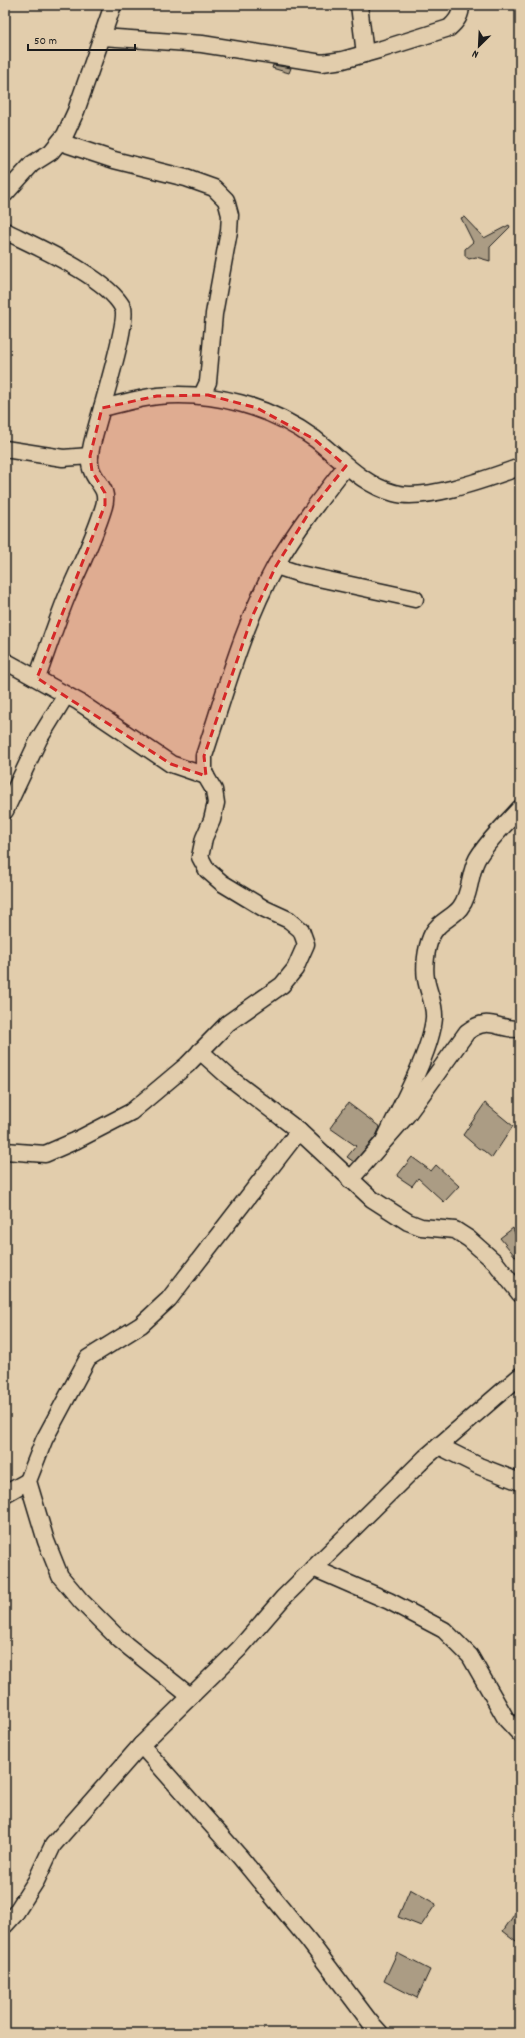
<svg xmlns="http://www.w3.org/2000/svg" width="525" height="2038" font-family="Dekko,sans-serif">
	<rect width="100%" height="100%" fill="#e2cdac"/>
	<filter id="ink" filterUnits="userSpaceOnUse"><feTurbulence type="fractalNoise" baseFrequency=".025" numOctaves="2"/><feDisplacementMap in="SourceGraphic" scale="8" xChannelSelector="R" yChannelSelector="G"/><feConvolveMatrix kernelMatrix="1 2 1 2 8 2 1 2 1" color-interpolation-filters="sRGB"/></filter>
	<g filter="url(#ink)">
		<g fill="#ab9c84" stroke="#1c1c1c">
			<polygon points="273,65 291,68 289,73 272,68"/>
			<polygon points="464,217 484,238 509,225 510,227 490,247 490,261 476,257 469,259 465,256 465,249 473,242 461,218"/>
			<polygon points="348,1103 380,1127 376,1136 354,1162 347,1157 356,1146 330,1128"/>
			<polygon points="485,1103 513,1126 492,1158 484,1151 478,1148 463,1135"/>
			<polygon points="412,1157 431,1171 436,1165 459,1186 444,1202 418,1178 412,1186 397,1176"/>
			<polygon points="513,1228 520,1247 520,1262 500,1238"/>
			<polygon points="410,1889 436,1904 421,1926 398,1917"/>
			<polygon points="520,1906 520,1944 503,1931"/>
			<polygon points="397,1953 430,1970 417,1998 384,1981"/>
		</g>
		<g fill="none" stroke-linecap="round" stroke-linejoin="round">
			<defs>
				<g id="minor">
					<polyline points="359,5 365,54"/>
					<path d="M 102,37 L 202,44 L 322,63 L 343,60 L 382,49 L 449,28 C 457,21 461,15 461,5"/>
					<polyline points="60,142 114,160 186,178 214,188 226,200 230,215 229,231 214,314 208,382 202,395"/>
					<polyline points="5,194 32,164 51,152 65,135 76,111 113,5"/>
					<path d="M 5,231 C 37,247 107,277 123,308 C 129,322 97,422 92,444 C 90,452 88,463 92,471 C 97,484 109,489 104,506 C 95,537 80,566 67,596 C 56,623 47,651 37,678"/>
					<path d="M 102,408 C 120,404 139,398 158,396 C 213,391 270,406 315,439 C 341,459 361,484 394,493 C 425,502 489,478 520,467"/>
					<polyline points="5,449 63,458 90,456"/>
					<polyline points="276,566 300,574 415,599"/>
					<polyline points="5,661 79,702 171,764 206,776"/>
					<polyline points="5,811 39,739 66,695"/>
					<polyline points="200,1051 230,1078 299,1131 372,1199 408,1222 421,1227 455,1230 469,1239 495,1262 520,1294"/>
					<path d="M 385,1139 C 400,1107 431,1052 434,1018 C 435,1004 428,992 426,979 C 424,967 426,949 431,937 C 437,922 451,919 460,908 C 471,894 469,874 477,859 C 487,841 506,824 520,808"/>
					<path d="M 5,1151 L 45,1154 L 75,1141 L 131,1112 L 187,1065 L 228,1023 L 282,985 L 295,969 L 306,944 L 301,930 L 289,920 L 265,909 L 222,883 L 207,870 L 200,857 L 204,838 L 212,820 L 216,803 L 214,790 L 204,773 L 204,756 C 225,693 243,624 276,565 C 296,530 321,498 346,466"/>
					<path d="M 350,1180 L 407,1115 L 467,1032 C 489,1015 497,1030 520,1029"/>
					<polyline points="439,1446 479,1466 520,1482"/>
					<polyline points="5,1494 28,1481"/>
					<polyline points="313,1568 389,1601 444,1630 470,1656 506,1719 520,1734"/>
					<polyline points="190,1696 120,1640 81,1601 60,1576 46,1541 28,1481 44,1440 88,1358 141,1325 169,1299 299,1131"/>
					<polyline points="141,1745 240,1857 309,1941 370,2022 380,2033"/>
					<polyline points="5,1925 15,1914 36,1881 53,1845 141,1745 239,1649 283,1598 426,1457 520,1376"/>
				</g>
			</defs>
			<use href="#minor" stroke="#1c1c1c" stroke-width="19"/>
			<use href="#minor" stroke="#e2cdac" stroke-width="16"/>
		</g>
	</g>
	<path fill="#d62828" fill-opacity="0.2" stroke="#d62828" stroke-width="3" stroke-dasharray="8 5" stroke-linejoin="round" d="M 208,395 L 257,408 L 314,439 L 346,466 L 310,511 L 276,566 L 252,617 L 204,756 L 206,776 L 171,764 L 37,678 L 105,505 L 105,493 L 92,471 L 90,456 L 102,408 L 157,396 Z"/>
	<rect width="525" height="2038" fill="none" stroke="#e2cdac" stroke-width="20"/>
	<rect x="10" y="10" width="505" height="2018" fill="none" stroke="#1c1c1c" stroke-width="1.5" filter="url(#ink)"/>
	<g transform="translate(479 46) rotate(204)" stroke="#e2cdac" stroke-width="3" paint-order="stroke">
	<path d="M0-3L7 15L0 10L-7 15Z" fill="#1c1c1c"/>
	<text y="-6" font-size="11" font-weight="bold" text-anchor="middle" fill="#1c1c1c">N</text>
	</g>
	<path d="M28 44v6h107v-6" fill="none" stroke="#1c1c1c" stroke-width="2"/>
	<text x="34" y="44" font-size="12" fill="#1c1c1c" stroke="#e2cdac" stroke-width="3" paint-order="stroke">50 m</text>
</svg>
